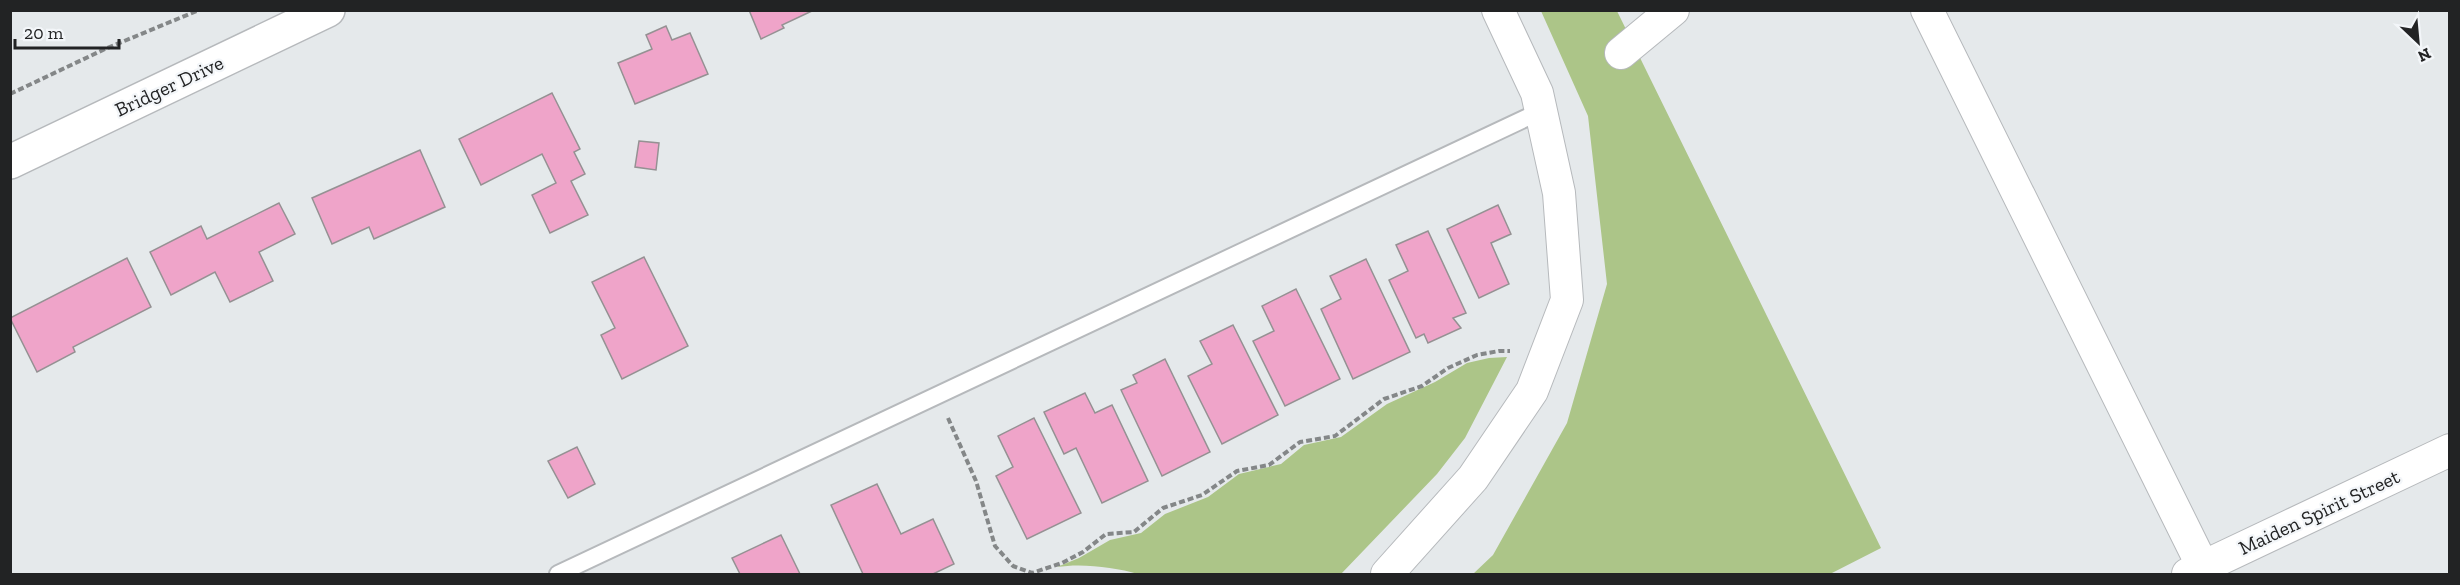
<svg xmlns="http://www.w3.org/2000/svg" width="2460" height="585" font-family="'Zilla Slab',serif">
	<rect width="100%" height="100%" fill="#e5e9eb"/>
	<g fill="#acc588">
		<polygon points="1541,11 1617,11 1881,548 1830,574 1473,574 1493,555 1567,423 1607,284 1588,116"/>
		<path d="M 1507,357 L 1465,438 L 1437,474 L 1341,574 L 1138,574 C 1115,567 1081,563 1057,567 L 1079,558 L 1110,540 L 1141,533 L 1165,514 L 1208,497 L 1239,474 L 1281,464 L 1304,445 L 1341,437 L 1387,404 L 1435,382 L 1467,363 L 1489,358 Z"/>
	</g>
	<g fill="#efa4c9" stroke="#959193" stroke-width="1.5">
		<polygon points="749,10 814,10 782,25 784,28 761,39"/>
		<polygon points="666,26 672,40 690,33 708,74 635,104 618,63 652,49 646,35"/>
		<polygon points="552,93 580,149 574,152 585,174 571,181 588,215 550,233 532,195 556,183 542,154 481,185 459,139"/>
		<polygon points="639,141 659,143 656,170 635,167"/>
		<polygon points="420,150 445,207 374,239 369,227 332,244 312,198"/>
		<polygon points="279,203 295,234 259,252 273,281 230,302 215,272 171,295 150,252 201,226 207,239"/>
		<polygon points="1498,205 1511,234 1491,243 1509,284 1479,298 1447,229"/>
		<polygon points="1428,231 1466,313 1453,318 1461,328 1428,343 1424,334 1416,338 1389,280 1408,271 1396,245"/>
		<polygon points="644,257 688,346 622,379 601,335 615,328 592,282"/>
		<polygon points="127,258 151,307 73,347 75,352 37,372 10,318"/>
		<polygon points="1366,259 1410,352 1353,379 1321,309 1341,299 1330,276"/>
		<polygon points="1296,289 1340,379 1285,406 1253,341 1274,331 1262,306"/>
		<polygon points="1233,325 1278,415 1222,444 1188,376 1212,364 1200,341"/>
		<polygon points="1165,359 1210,452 1162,476 1121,390 1137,383 1133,375"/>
		<polygon points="1085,393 1095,413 1112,405 1148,481 1102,503 1076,448 1064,454 1044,412"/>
		<polygon points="1034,418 1081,513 1027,539 996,476 1013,467 998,436"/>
		<polygon points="577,447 595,484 568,498 548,461"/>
		<polygon points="877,484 901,534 933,519 954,564 933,574 863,574 831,505"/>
		<polygon points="781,535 800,574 740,574 732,558"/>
	</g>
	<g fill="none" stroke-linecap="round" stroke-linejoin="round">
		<defs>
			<polyline id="service" points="558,574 1541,111"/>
			<g id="minor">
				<polyline points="1927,10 2203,567"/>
				<polyline points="1621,53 1673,10"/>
				<polyline points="1387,574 1473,478 1532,391 1567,300 1559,193 1537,93 1498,10"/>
				<polyline points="2188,574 2450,450"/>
			</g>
			<polyline id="secondary" points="10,162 328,10"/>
		</defs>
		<use href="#service" stroke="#b6b9bc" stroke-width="20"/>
		<use href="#minor" stroke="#b6b9bc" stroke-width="34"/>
		<use href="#secondary" stroke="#b6b9bc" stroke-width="36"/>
		<g stroke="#848788" stroke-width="4" stroke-dasharray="6 3" stroke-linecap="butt">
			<polyline points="10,94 105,49 199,10"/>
			<polyline points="948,418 976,481 995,546 1013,566 1032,573 1062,563 1083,552 1106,534 1134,532 1163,508 1202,495 1237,471 1269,465 1300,442 1335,436 1384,399 1422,386 1448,368 1477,355 1499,351 1510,351"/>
		</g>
		<use href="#service" stroke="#fff" stroke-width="16"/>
		<use href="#minor" stroke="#fff" stroke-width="32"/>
		<use href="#secondary" stroke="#fff" stroke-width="33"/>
	</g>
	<g text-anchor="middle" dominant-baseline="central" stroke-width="4.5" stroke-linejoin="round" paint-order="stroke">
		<g font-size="20" fill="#222324" stroke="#f3f6f9">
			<text transform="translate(169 86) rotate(-25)">Bridger Drive</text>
			<text transform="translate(2319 512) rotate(-25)">Maiden Spirit Street</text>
		</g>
	</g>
	<rect width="2460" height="585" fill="none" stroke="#222324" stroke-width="24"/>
	<g transform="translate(2418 42) rotate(154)" stroke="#f3f6f9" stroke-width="4.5" paint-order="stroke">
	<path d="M0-4.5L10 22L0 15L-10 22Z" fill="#222324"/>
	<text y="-9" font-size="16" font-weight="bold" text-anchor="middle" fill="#222324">N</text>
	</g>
	<path d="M15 39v9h104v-9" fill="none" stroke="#222324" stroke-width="3"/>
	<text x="24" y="39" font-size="18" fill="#222324" stroke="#f3f6f9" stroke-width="4.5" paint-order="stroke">20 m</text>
</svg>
